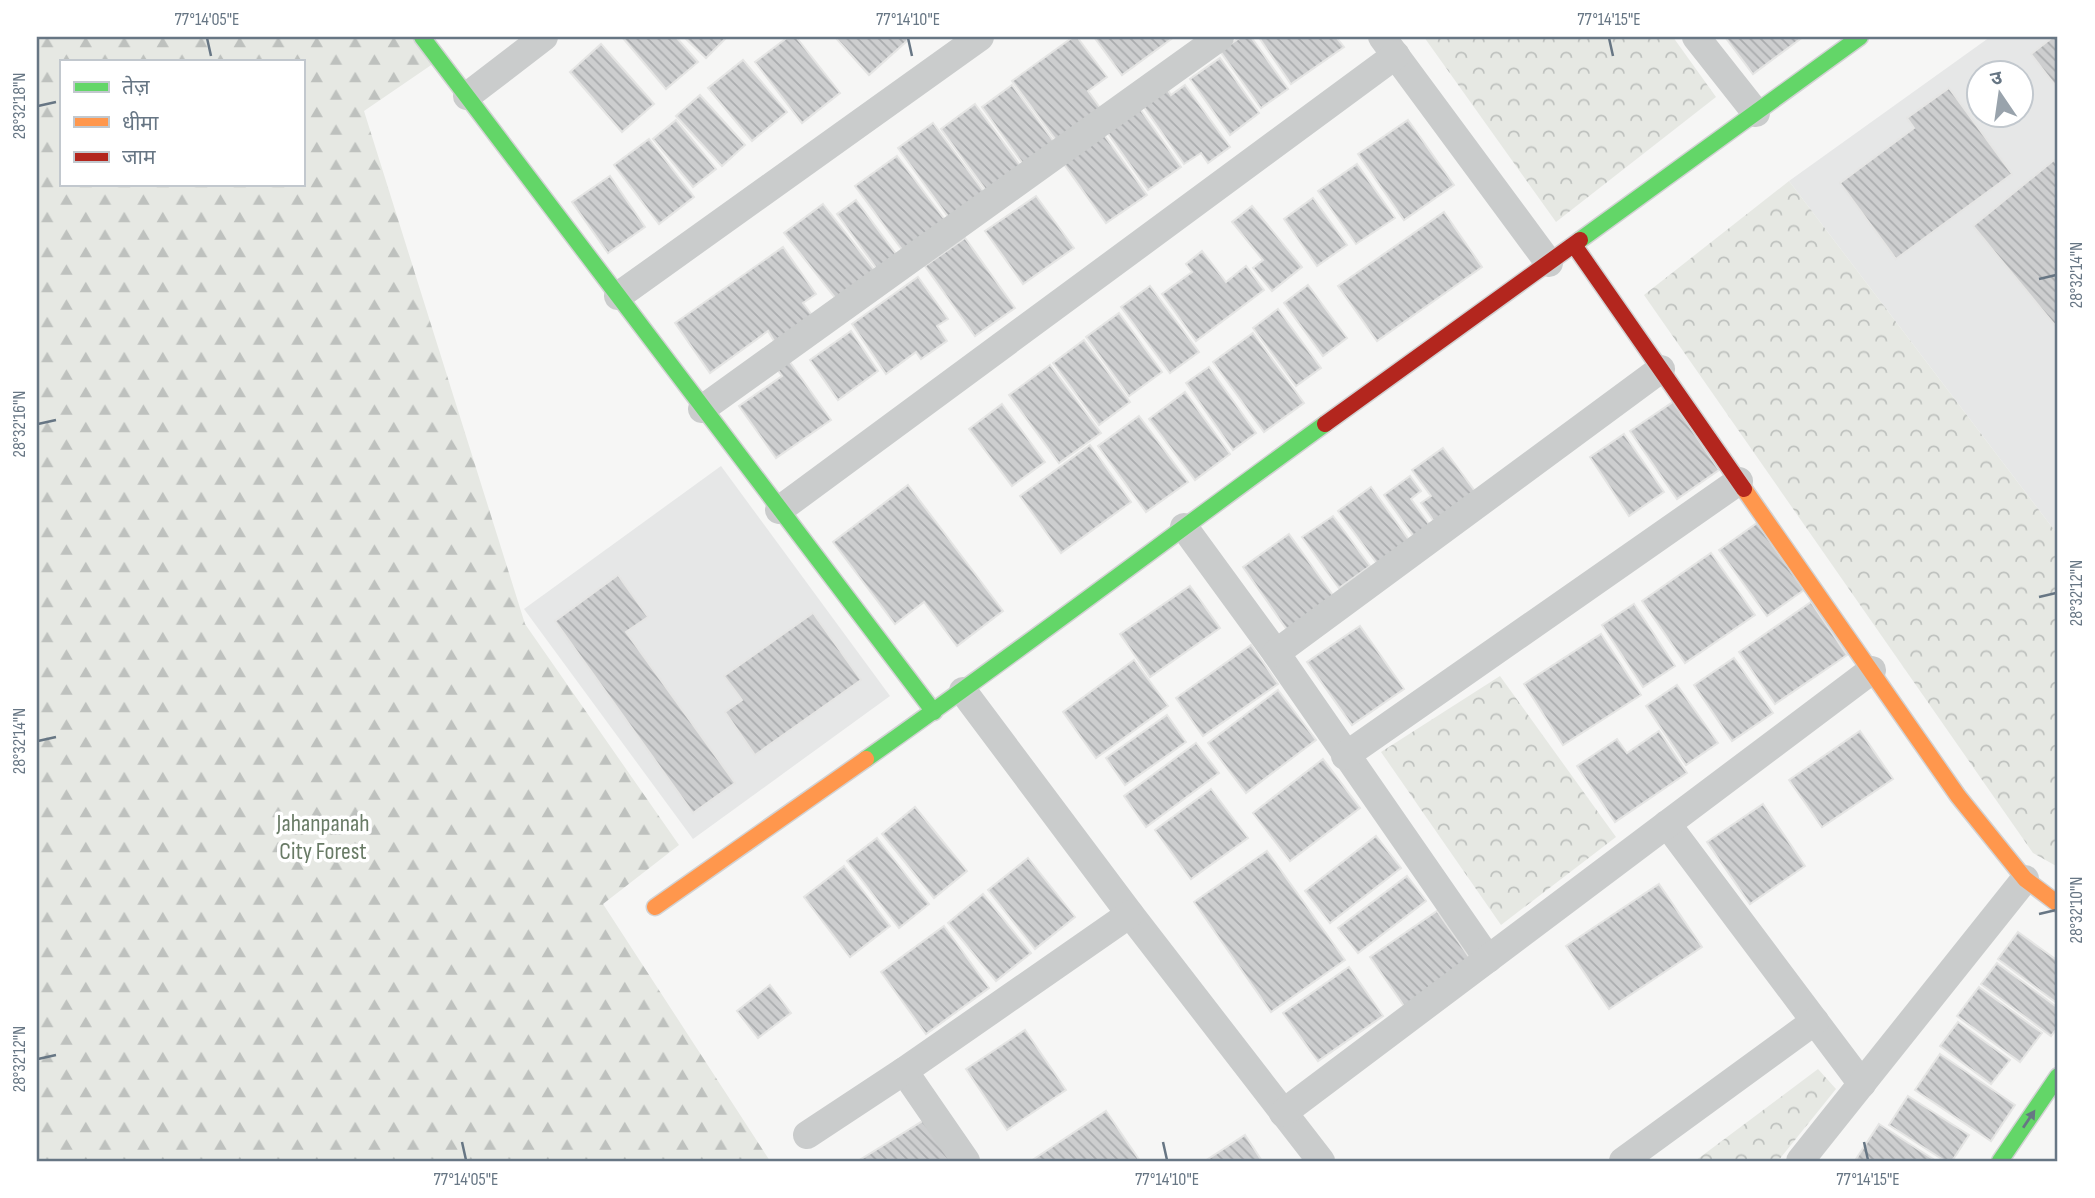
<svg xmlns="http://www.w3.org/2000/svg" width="2095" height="1198" font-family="'Sofia Sans Condensed','Noto Sans Devanagari',sans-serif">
	<defs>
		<pattern id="forest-firs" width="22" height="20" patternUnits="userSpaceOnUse" patternTransform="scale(1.75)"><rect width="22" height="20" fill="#e6e8e3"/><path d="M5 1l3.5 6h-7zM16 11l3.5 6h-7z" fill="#bec1be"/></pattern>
		<pattern id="park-crowns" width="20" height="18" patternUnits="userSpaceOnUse" patternTransform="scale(1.75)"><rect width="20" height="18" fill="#e6e8e3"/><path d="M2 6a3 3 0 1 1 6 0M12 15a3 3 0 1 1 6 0" fill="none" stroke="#bec1be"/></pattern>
		<pattern id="building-back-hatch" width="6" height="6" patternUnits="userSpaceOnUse" patternTransform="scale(1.75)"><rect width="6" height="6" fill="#cdcecf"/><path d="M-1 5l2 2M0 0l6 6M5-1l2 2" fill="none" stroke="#aaacae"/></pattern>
	</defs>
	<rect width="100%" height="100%" fill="#f6f6f5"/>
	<g fill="#e6e7e7" fill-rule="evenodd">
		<path d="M 1990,37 L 2058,37 L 2058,535 L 1789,181 ZM 1980,74 L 2022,74 L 2022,116 L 1980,116 Z"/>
		<polygon points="721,466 890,696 693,839 524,609"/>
	</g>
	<path fill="url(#forest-firs)" fill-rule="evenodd" d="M 37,37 L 423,37 L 440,59 L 364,111 L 525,624 L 679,845 L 603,904 L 770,1161 L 37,1161 ZM 61,61 L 303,61 L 303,184 L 61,184 Z"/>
	<g fill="url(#park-crowns)">
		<polygon points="1424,37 1673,37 1716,97 1556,222"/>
		<polygon points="1789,181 2058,535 2058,867 2033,853 1644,295"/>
		<polygon points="1500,676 1616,837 1501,925 1381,752"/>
		<polygon points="1818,1069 1836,1089 1778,1161 1695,1161"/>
	</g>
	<g fill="url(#building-back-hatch)" stroke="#e5e5e4" stroke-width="2">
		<polygon points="622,37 676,37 698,62 666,89"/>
		<polygon points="684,37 727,37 706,58"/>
		<polygon points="788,37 796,37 840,93 802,123 755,62"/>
		<polygon points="835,37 906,37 908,40 869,75"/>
		<polygon points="1073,37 1077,37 1107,77 1088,91 1103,112 1059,144 1012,81"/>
		<polygon points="1094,37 1174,37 1122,75"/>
		<polygon points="1241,37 1251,37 1288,89 1261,108 1220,51"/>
		<polygon points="1263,37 1336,37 1344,47 1291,84 1260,39"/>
		<polygon points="1725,37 1803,37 1753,74"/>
		<polygon points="2053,37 2058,37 2058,89 2031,54"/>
		<polygon points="601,44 654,104 622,132 570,72"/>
		<polygon points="1220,58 1259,113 1230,135 1190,79"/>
		<polygon points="743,60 787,112 752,141 708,88"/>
		<polygon points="1012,85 1057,146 1026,168 982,107"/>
		<polygon points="1185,85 1230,147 1208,163 1201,153 1184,164 1141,103 1165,86 1171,95"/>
		<polygon points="1949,88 2012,174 1896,259 1840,183 1914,128 1907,118"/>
		<polygon points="700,95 745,145 722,166 676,116"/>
		<polygon points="975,104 1022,168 988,193 941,129"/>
		<polygon points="1140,109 1181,167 1148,190 1107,132"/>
		<polygon points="676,120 716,169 693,187 653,139"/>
		<polygon points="1408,120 1454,185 1404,220 1358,154"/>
		<polygon points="933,123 987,196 952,222 898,148"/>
		<polygon points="1102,132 1147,195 1106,223 1061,160"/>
		<polygon points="649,139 694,197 659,224 614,165"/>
		<polygon points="897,156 948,224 906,255 855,186"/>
		<polygon points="2054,160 2058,166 2058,329 1973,226"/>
		<polygon points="1357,164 1395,218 1356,244 1318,191"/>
		<polygon points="610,176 645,227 608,253 572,202"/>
		<polygon points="1036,196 1074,248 1023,284 985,231"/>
		<polygon points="1313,198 1347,245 1317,266 1284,219"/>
		<polygon points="856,200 899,258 880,273 837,214"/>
		<polygon points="823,204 879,276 841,305 784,233"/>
		<polygon points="1252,206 1302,267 1272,291 1253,268 1263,260 1232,222"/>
		<polygon points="1444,212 1482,267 1377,341 1338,286"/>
		<polygon points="965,238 1015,308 975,336 925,266"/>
		<polygon points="783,247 816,294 803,303 814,318 776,344 768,331 710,373 675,323"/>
		<polygon points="1202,251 1226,282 1246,266 1264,290 1196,341 1162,294 1192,272 1186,264"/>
		<polygon points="918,277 948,319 937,326 947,341 921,359 916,352 886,374 852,324"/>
		<polygon points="1308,285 1347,338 1323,356 1284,303"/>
		<polygon points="1150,286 1199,352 1170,373 1121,307"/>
		<polygon points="1278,309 1321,368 1296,386 1253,328"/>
		<polygon points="1119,313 1162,372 1129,396 1086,337"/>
		<polygon points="851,331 878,371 838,400 810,360"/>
		<polygon points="1253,333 1304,403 1264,432 1213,362"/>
		<polygon points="1084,340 1130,402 1099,425 1053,363"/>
		<polygon points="787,358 831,420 776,458 739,406 782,376 775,366"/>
		<polygon points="1050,365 1101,433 1059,463 1009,395"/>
		<polygon points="1209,367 1256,433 1233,450 1186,383"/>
		<polygon points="1185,392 1230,454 1195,480 1149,419"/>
		<polygon points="1673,402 1719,470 1677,499 1630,431"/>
		<polygon points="1002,404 1045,462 1012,486 969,429"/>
		<polygon points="1139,416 1188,482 1146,512 1098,446"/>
		<polygon points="1624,434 1664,492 1629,516 1590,457"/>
		<polygon points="1090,445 1131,502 1061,553 1020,496"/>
		<polygon points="1443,448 1477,494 1436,524 1421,503 1431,496 1412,470"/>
		<polygon points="1410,476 1421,491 1411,499 1431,527 1415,538 1384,495"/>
		<polygon points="908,485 1003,611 957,646 924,602 895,624 833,542"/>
		<polygon points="1371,487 1414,547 1382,570 1338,511"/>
		<polygon points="1333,516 1370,566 1339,588 1302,537"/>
		<polygon points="1757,523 1804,590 1767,616 1719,550"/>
		<polygon points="1289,534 1337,601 1290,634 1243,567"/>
		<polygon points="1711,553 1755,615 1685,663 1642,601"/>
		<polygon points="618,575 648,617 626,632 735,783 693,813 555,621"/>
		<polygon points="1190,586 1220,628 1150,677 1120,634"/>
		<polygon points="1811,602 1847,655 1775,704 1739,652"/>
		<polygon points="1634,604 1675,666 1643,687 1602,625"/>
		<polygon points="813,613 861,680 755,755 725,712 742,700 724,676"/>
		<polygon points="1360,626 1404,689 1352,725 1307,662"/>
		<polygon points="1601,634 1641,695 1563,745 1524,684"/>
		<polygon points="1251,645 1278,684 1203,736 1176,698"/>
		<polygon points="1734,658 1773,713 1732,741 1694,685"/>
		<polygon points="1134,660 1168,706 1096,758 1063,712"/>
		<polygon points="1677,685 1718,743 1686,765 1646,706"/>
		<polygon points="1278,690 1316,740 1246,793 1208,743"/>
		<polygon points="1167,715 1186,742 1125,785 1106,758"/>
		<polygon points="1659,731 1687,773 1615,822 1577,766 1617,739 1627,753"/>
		<polygon points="1860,731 1893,779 1822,827 1789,780"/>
		<polygon points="1196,743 1219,773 1146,827 1124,796"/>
		<polygon points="1323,759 1360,808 1290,861 1253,813"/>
		<polygon points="1211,789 1248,838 1191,879 1155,830"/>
		<polygon points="1763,804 1805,866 1750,904 1707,842"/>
		<polygon points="915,807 967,871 934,898 882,834"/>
		<polygon points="1376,836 1401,868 1330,923 1305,891"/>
		<polygon points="877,838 929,904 899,928 847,861"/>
		<polygon points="1267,851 1345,960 1271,1012 1194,902"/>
		<polygon points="1028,858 1075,917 1035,949 988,890"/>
		<polygon points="844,866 890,926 850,957 804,897"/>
		<polygon points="1407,876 1426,901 1358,953 1338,928"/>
		<polygon points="1659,884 1702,947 1609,1009 1566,946"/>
		<polygon points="983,894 1031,953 996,981 948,923"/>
		<polygon points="1437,911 1474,964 1407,1010 1370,957"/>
		<polygon points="944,926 989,988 926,1034 881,972"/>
		<polygon points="2018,932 2058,961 2058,1004 1998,959"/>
		<polygon points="1997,963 2058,1008 2058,1027 2051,1036 1981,984"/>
		<polygon points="1349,967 1383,1016 1318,1061 1283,1013"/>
		<polygon points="770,985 791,1013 758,1038 737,1011"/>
		<polygon points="1979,987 2042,1033 2020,1062 1957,1016"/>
		<polygon points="1958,1022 2010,1060 1991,1084 1940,1046"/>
		<polygon points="1025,1030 1066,1090 1007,1130 966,1069"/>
		<polygon points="1940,1054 2015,1105 1991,1141 1915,1090"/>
		<polygon points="1908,1096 1969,1135 1952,1161 1945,1161 1889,1125"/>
		<polygon points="1106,1111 1140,1161 1031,1161"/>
		<polygon points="926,1119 952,1161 858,1161"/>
		<polygon points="1879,1124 1936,1161 1860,1161 1856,1159"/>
		<polygon points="1245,1135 1262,1161 1205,1161"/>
	</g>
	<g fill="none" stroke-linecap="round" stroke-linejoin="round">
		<defs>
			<g id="fast">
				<polyline points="422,37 934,712"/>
				<polyline points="1580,240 1860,37"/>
				<path d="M 866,759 C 1021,650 1172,535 1325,424"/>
				<polyline points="2000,1161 2058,1076"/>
			</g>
			<g id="slow">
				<polyline points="1744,489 1958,796 2025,879 2058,904"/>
				<polyline points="655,907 866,759"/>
			</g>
			<g id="jam">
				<polyline points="1574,245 1744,489"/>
				<polyline points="1325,424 1580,240"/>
			</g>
		</defs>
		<use href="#fast" stroke="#d2d2d3" stroke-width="19"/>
		<use href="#slow" stroke="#d2d2d3" stroke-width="19"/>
		<use href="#jam" stroke="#d2d2d3" stroke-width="19"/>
		<g stroke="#cacccc" stroke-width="28">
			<polyline points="1382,37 1549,263"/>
			<polyline points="1696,37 1756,113"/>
			<polyline points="467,96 544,37"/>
			<polyline points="618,296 980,37"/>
			<polyline points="702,409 1220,37"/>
			<polyline points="779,510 1396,55"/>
			<polyline points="1184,527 1276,653 1488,959"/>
			<polyline points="1276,653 1661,369"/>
			<polyline points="963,691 1130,914 1321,1161"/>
			<polyline points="1345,756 1739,481"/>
			<polyline points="1667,824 1862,1084"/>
			<polyline points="904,1071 966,1161"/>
			<polyline points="1283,1113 1872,670"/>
			<polyline points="807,1135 904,1071 1130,914"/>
			<polyline points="1623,1161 1815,1021"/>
			<polyline points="1800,1161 2025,879"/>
		</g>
		<use href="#fast" stroke="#63d668" stroke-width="16"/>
		<use href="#slow" stroke="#ff974d" stroke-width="16"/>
		<use href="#jam" stroke="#b3261e" stroke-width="16"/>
	</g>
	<defs><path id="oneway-solid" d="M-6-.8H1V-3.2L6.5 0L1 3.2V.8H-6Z" transform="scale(1.75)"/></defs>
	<use fill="#677684" href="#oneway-solid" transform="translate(2029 1119) rotate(-56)"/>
	<path fill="none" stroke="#677684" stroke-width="2.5" d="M 207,38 L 211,56M 908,38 L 912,56M 1609,38 L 1613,56M 38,106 L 56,102M 2039,279 L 2056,275M 38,424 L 56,420M 2039,597 L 2056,593M 38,741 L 56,737M 2039,914 L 2056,910M 38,1059 L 56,1055M 462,1142 L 466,1160M 1163,1142 L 1167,1160M 1864,1142 L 1868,1160"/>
	<g text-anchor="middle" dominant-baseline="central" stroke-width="7" stroke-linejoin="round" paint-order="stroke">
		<g font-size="24" fill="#697b66" stroke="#fff">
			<text x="323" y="823">Jahanpanah<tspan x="323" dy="28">City Forest</tspan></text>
		</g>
	</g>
	<rect width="2095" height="1198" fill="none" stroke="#ffffff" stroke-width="77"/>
	<rect x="60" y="60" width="245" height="126" fill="#ffffff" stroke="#c2c8ce" stroke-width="2"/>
	<rect x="74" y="82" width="35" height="10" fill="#63d668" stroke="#c2c8ce" stroke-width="2"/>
	<text x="122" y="94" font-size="21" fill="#677684">तेज़</text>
	<rect x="74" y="117" width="35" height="10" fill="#ff974d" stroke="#c2c8ce" stroke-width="2"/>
	<text x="122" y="130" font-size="21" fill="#677684">धीमा</text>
	<rect x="74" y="152" width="35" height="10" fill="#b3261e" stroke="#c2c8ce" stroke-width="2"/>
	<text x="122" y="164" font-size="21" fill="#677684">जाम</text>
	<g transform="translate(2000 94) rotate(347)"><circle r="33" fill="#ffffff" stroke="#c2c8ce" stroke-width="2"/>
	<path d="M0-5L12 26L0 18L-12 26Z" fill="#99a3ac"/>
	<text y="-10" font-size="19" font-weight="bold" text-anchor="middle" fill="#677684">उ</text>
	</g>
	<rect x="38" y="38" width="2018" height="1122" fill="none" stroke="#677684" stroke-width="2.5"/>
	<g font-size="18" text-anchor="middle" fill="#677684">
		<text x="207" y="25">77°14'05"E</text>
		<text x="908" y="25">77°14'10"E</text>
		<text x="1609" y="25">77°14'15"E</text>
		<text transform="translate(19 106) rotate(-90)" y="6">28°32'18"N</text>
		<text transform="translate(2076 275) rotate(-90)" y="6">28°32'14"N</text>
		<text transform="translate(19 424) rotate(-90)" y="6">28°32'16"N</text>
		<text transform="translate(2076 593) rotate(-90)" y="6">28°32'12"N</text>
		<text transform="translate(19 741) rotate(-90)" y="6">28°32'14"N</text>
		<text transform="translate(2076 910) rotate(-90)" y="6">28°32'10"N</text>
		<text transform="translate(19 1059) rotate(-90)" y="6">28°32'12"N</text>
		<text x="466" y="1185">77°14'05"E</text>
		<text x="1167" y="1185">77°14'10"E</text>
		<text x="1868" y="1185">77°14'15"E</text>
	</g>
</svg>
